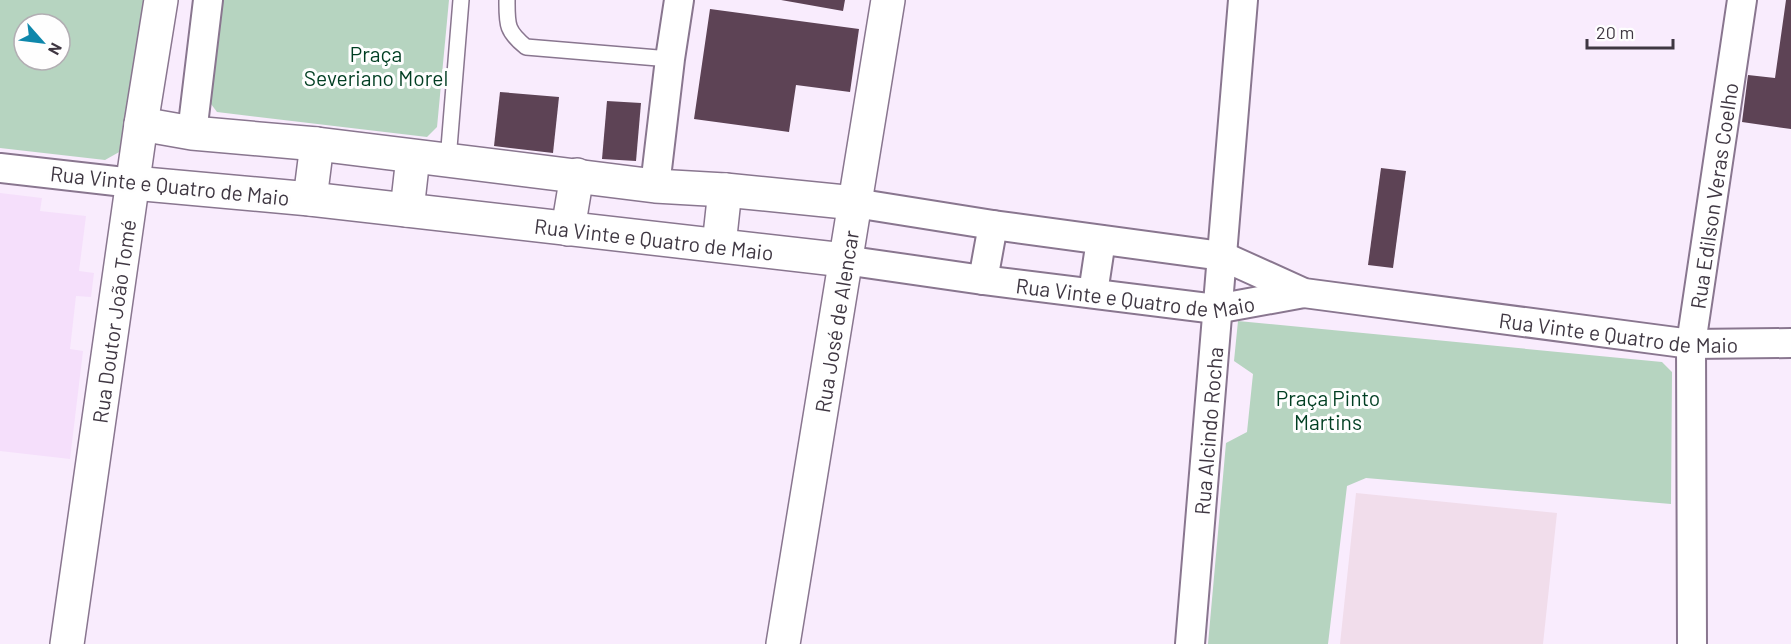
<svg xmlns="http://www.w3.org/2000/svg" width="1791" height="644" font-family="Barlow,sans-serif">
	<rect width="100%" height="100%" fill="#f9ecfd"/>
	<polygon fill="#f1ddeb" points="1356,493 1557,513 1543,644 1340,644"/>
	<polygon fill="#f5dffb" points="0,193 42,198 40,211 86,216 79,271 94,273 91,297 76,296 70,349 83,351 70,459 0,451"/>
	<g fill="#b6d4c0" fill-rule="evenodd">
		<path d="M 0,0 L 149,0 L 121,151 L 105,160 L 0,148 ZM 24,24 L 60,24 L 60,60 L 24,60 Z"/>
		<polygon points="217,0 449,0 437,127 427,137 217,112 205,96"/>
		<polygon points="1238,321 1662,362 1672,372 1671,504 1366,478 1347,486 1328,644 1208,644 1226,443 1247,432 1253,374 1234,361"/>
	</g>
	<g fill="#5d4355">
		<polygon points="781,0 845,0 843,11"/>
		<polygon points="1786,0 1791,0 1791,129 1742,122 1748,75 1775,78"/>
		<polygon points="710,9 859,29 850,92 796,85 789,132 694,119"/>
		<polygon points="500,92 559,97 553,153 494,146"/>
		<polygon points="607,101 641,103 636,161 602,159"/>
		<polygon points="1381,168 1406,171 1393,268 1368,265"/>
	</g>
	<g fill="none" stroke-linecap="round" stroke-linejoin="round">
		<defs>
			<g id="lane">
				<path d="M 507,0 C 507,24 506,31 526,47 L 670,59"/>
				<polyline points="448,160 461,0"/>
			</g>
			<g id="street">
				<polyline points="192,133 208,0"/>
				<polyline points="0,168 133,183"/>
				<polyline points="655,186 670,59 679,0"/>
				<path id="s1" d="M 855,203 L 993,225 L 1222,256 L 1304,293 L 1691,344 L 1791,343"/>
				<path id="s2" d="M 844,260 L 983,280 L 1216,309 L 1304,293"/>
				<polyline points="983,280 993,225"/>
				<polyline points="1093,293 1101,240"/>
				<path id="s3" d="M 1190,644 L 1243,0"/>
				<path id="s4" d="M 1692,644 L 1691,344 L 1742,0"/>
			</g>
			<g id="secondary">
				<polyline points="141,124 192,133 317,144 655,186 725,190 855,203"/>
				<path id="s5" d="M 133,183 L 310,199 L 844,260"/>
				<polyline points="310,199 317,144"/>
				<polyline points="407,210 413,157"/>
				<polyline points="568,229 577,175"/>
				<polyline points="719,245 725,190"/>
				<path id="s6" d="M 67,644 L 141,124 L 161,0"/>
				<path id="s7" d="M 783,644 L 888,0"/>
			</g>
		</defs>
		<use href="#lane" stroke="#89768f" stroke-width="18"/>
		<use href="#street" stroke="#89768f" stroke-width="32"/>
		<use href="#secondary" stroke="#89768f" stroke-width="36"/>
		<use href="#lane" stroke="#fff" stroke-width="15"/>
		<use href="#street" stroke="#fff" stroke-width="28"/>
		<use href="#secondary" stroke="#fff" stroke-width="33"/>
	</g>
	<g text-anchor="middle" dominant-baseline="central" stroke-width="6" stroke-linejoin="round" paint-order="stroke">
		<g font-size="21" fill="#003e22" stroke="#fefefe">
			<text x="376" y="53">Praça<tspan x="376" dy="24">Severiano Morel</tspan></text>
			<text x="1328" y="397">Praça Pinto<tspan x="1328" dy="24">Martins</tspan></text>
		</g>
		<g font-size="21" fill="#3f3742" stroke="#fefefe">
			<text transform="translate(170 185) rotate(6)">Rua Vinte e Quatro de Maio</text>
			<text stroke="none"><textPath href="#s4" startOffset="450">Rua Edilson Veras Coelho</textPath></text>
			<text stroke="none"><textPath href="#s5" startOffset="524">Rua Vinte e Quatro de Maio</textPath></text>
			<text stroke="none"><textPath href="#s2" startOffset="294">Rua Vinte e Quatro de Maio</textPath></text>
			<text stroke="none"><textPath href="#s6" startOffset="326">Rua Doutor João Tomé</textPath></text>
			<text stroke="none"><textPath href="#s7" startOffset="327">Rua José de Alencar</textPath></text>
			<text stroke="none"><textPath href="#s1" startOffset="778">Rua Vinte e Quatro de Maio</textPath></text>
			<text stroke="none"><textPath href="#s3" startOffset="214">Rua Alcindo Rocha</textPath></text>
		</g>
	</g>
	<g transform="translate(42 42) rotate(118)"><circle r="28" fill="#fefefe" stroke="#b2aeb3" stroke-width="1.5"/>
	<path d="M0-4.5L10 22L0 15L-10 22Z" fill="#0e87ab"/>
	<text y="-9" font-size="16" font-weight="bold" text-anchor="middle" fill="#3f3742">N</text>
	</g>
	<path d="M1587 39v9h86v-9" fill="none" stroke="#3f3742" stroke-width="3"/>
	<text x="1596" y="39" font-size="18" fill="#3f3742" stroke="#fefefe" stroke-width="4.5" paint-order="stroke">20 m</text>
</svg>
